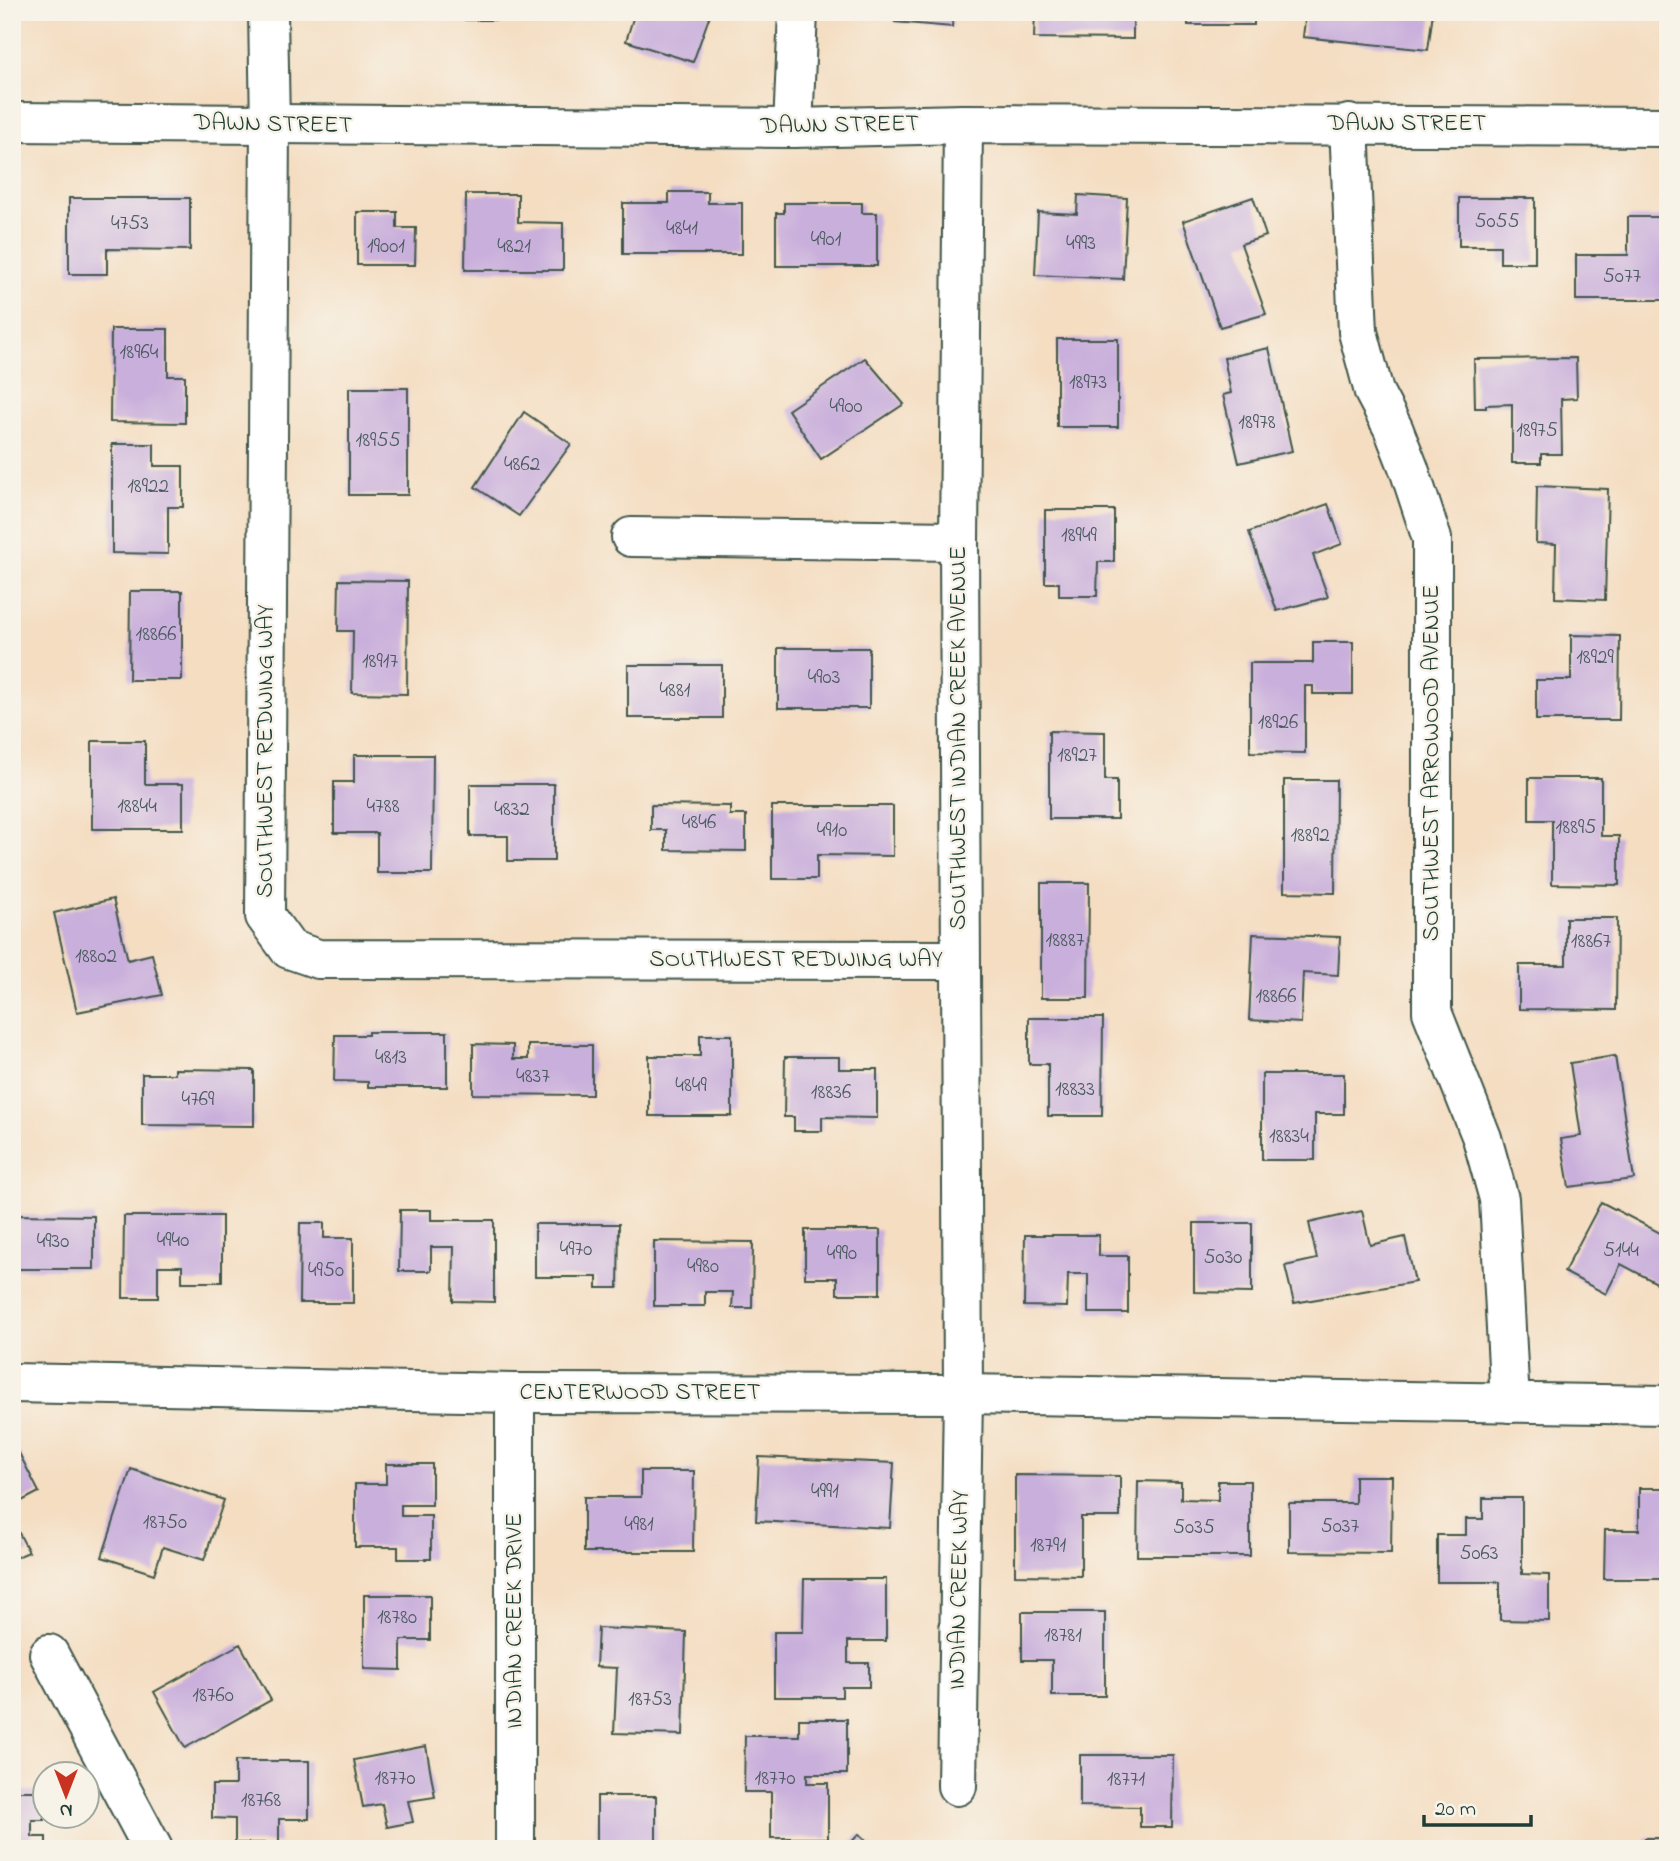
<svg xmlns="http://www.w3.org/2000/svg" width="1680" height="1861" font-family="'Indie Flower',sans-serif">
	<rect width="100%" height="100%" fill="#f7f3e8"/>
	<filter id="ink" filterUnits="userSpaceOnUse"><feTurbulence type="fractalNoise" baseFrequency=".0143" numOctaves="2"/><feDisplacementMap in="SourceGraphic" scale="14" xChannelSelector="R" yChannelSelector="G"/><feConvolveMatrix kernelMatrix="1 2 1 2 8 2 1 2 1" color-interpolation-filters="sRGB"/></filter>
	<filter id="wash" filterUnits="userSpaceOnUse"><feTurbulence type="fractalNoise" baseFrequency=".00686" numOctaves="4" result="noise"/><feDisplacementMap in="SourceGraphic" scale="28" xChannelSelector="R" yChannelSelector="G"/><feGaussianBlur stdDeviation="1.57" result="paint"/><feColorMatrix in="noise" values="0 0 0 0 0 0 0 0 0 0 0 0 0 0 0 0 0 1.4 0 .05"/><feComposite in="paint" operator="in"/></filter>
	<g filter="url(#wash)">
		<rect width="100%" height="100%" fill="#f4ddc1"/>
		<g id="blocks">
			<g fill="#c9afdb">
				<rect x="109" y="12" width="80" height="4"/>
				<rect x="465" y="12" width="97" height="8"/>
				<polygon points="635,12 711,12 693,62 626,41"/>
				<polygon points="896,12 953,12 952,27 895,22"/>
				<polygon points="1035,12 1133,12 1133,39 1034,38"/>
				<rect x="1188" y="12" width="66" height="13"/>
				<polygon points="1306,12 1433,12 1428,50 1303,37"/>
				<polygon points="669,192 708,192 708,203 742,203 742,254 623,254 623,203 669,203"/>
				<polygon points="466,194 518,194 518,222 563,223 563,270 465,270"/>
				<polygon points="1078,195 1127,198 1123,279 1035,275 1038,212 1077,214"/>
				<polygon points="1253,197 1266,236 1241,244 1266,314 1220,327 1183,221"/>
				<polygon points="69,198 190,198 190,250 107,249 107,274 69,274"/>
				<polygon points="1459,198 1535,198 1535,263 1500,263 1500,246 1459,246"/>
				<polygon points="784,203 862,203 862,213 877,213 877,266 776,266 776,213 784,213"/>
				<polygon points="357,212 397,212 397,228 416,228 415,265 357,265"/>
				<polygon points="1628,217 1668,217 1668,300 1576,300 1576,255 1628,255"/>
				<polygon points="111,329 168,329 168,376 185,376 185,423 110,422"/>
				<rect x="1057" y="339" width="61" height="88"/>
				<polygon points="1269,348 1292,451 1239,463 1223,395 1231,393 1224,358"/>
				<polygon points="865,358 904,404 821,459 788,410"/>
				<polygon points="1576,358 1577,398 1561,399 1562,454 1541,454 1541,463 1512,463 1512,404 1486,405 1486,408 1475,408 1474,359"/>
				<rect x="349" y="388" width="59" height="107"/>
				<polygon points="524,412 571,444 519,516 475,487"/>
				<polygon points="112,444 154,444 154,466 183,466 183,507 168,507 168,554 112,553"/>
				<polygon points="1537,486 1608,489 1605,600 1555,598 1556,544 1536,543"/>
				<polygon points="1328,504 1342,544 1313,555 1328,597 1277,611 1249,532"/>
				<polygon points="1045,510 1114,510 1114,562 1098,562 1097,596 1059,596 1059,583 1045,583"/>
				<polygon points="339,580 408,581 407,694 352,693 353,631 338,631"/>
				<polygon points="130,591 182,591 182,680 129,680"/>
				<polygon points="1571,635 1620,636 1619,720 1536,720 1536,680 1571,680"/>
				<polygon points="1313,642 1353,642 1353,694 1313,694 1313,686 1305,686 1305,753 1250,752 1250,663 1313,663"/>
				<rect x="778" y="648" width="91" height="60"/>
				<rect x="628" y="665" width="94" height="53"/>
				<polygon points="1049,731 1105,732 1105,780 1117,780 1117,819 1049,819"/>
				<polygon points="92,741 145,741 145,784 183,784 183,829 92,829"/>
				<polygon points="354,755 433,755 432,873 377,873 377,833 334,833 334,782 354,782"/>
				<polygon points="1529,778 1601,778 1601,836 1619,836 1619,885 1552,884 1552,820 1529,820"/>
				<polygon points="1284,780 1336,780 1335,893 1284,892"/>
				<polygon points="470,784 554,784 554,861 508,861 508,836 470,836"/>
				<polygon points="651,805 730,806 730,815 746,815 746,851 666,850 666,830 651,830"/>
				<polygon points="772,806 893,806 893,856 817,855 817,879 772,879"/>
				<polygon points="1041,883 1089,883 1088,998 1041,998"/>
				<polygon points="113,899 128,960 152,954 162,995 77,1012 54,913"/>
				<polygon points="1566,918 1617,918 1616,1010 1519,1009 1519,965 1566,965"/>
				<polygon points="1253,934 1340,937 1338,975 1303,973 1301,1023 1249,1020"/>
				<polygon points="1029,1018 1103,1018 1102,1116 1048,1116 1048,1064 1029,1064"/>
				<polygon points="368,1032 447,1032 447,1087 368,1087 368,1082 334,1081 335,1035 368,1035"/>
				<polygon points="700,1035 732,1035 732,1116 649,1116 649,1056 700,1056"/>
				<polygon points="473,1044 513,1045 513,1059 528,1059 528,1045 592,1045 592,1095 473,1094"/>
				<polygon points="1615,1056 1634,1179 1569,1187 1561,1139 1581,1136 1570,1063"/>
				<polygon points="785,1057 839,1057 839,1069 877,1069 877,1118 822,1117 822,1131 794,1131 794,1117 784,1117"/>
				<polygon points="175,1069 254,1070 254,1126 142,1125 142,1074 175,1074"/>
				<polygon points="1262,1074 1344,1074 1344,1114 1315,1114 1315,1160 1262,1160"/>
				<polygon points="1601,1202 1668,1237 1668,1289 1621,1264 1606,1294 1564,1272"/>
				<polygon points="400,1210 431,1210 431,1220 494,1220 494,1302 453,1301 454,1247 431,1247 431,1271 399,1271"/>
				<polygon points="1362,1211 1370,1245 1405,1237 1415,1282 1294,1303 1285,1266 1317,1259 1309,1223"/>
				<polygon points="12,1215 94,1216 94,1269 12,1269"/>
				<polygon points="124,1216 222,1216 222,1282 182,1282 182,1266 158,1266 158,1298 123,1298"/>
				<polygon points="300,1223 324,1223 324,1238 353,1238 353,1303 299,1303"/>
				<polygon points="1194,1223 1252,1223 1252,1293 1194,1292"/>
				<polygon points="535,1224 619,1224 618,1288 597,1288 597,1277 535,1277"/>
				<polygon points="805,1230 880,1230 880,1294 837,1294 837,1278 805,1278"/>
				<polygon points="1025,1235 1099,1235 1099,1256 1128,1256 1128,1313 1088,1313 1088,1274 1068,1274 1067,1307 1024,1306"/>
				<polygon points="654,1241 753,1242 752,1308 732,1308 733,1292 705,1292 705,1306 654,1306"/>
				<polygon points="19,1453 39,1492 12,1506 12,1456"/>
				<polygon points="759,1457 894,1463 890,1528 756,1521"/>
				<polygon points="386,1464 432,1464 432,1505 401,1505 401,1516 431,1516 431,1559 398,1559 398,1547 355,1547 355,1484 386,1484"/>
				<polygon points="131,1469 224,1500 204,1560 163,1547 154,1574 102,1557"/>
				<polygon points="641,1471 694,1471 693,1552 584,1552 584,1497 641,1497"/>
				<polygon points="1015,1475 1120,1476 1120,1517 1081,1517 1081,1576 1015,1575"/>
				<polygon points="1355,1476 1392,1476 1391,1553 1289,1552 1289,1503 1355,1503"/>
				<polygon points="1138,1481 1181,1482 1181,1499 1218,1500 1218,1481 1250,1481 1250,1556 1137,1556"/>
				<polygon points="1639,1488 1668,1488 1668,1579 1604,1579 1605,1530 1639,1530"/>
				<polygon points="1483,1498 1522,1498 1522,1574 1549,1575 1549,1621 1500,1620 1500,1582 1437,1582 1437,1535 1466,1535 1466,1519 1483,1519"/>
				<polygon points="12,1520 29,1552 12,1559"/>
				<polygon points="804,1579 886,1579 886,1641 848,1641 848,1663 869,1663 869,1687 842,1687 842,1697 774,1697 774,1632 803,1632"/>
				<polygon points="364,1595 430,1595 430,1640 401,1640 401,1670 364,1669"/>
				<polygon points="1022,1612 1105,1612 1105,1696 1052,1696 1052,1660 1022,1660"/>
				<polygon points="598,1628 686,1632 683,1735 614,1733 617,1668 596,1667"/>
				<polygon points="240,1644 271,1700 185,1748 154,1692"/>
				<polygon points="799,1719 847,1719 847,1774 807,1774 807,1783 828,1783 828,1838 771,1838 771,1792 744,1792 745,1736 799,1736"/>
				<polygon points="426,1746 435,1797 408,1801 413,1822 387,1827 382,1804 363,1807 354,1760"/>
				<polygon points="1080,1755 1173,1755 1172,1827 1140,1827 1140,1807 1080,1806"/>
				<polygon points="235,1761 309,1761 309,1819 279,1819 279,1843 235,1843 235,1819 212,1818 212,1785 235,1785"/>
				<polygon points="12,1791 45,1791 44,1820 32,1820 32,1837 46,1837 46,1849 12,1849"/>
				<rect x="597" y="1796" width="59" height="53"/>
				<polygon points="859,1834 874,1849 845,1849"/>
				<rect x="1645" y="1838" width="23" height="11"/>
			</g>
		</g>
	</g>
	<g filter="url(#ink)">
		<use href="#blocks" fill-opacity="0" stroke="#3f5549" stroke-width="2"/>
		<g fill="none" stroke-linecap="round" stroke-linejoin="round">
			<defs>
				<g id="minor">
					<polyline points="268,12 270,125 265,916 289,949 318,959 960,960"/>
					<polyline points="12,122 793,128 963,124 1668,127"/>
					<polyline points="1349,124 1358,332 1374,392 1393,428 1409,469 1432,539 1432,1012 1482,1138 1499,1199 1510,1403"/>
					<polyline points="793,128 798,12"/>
					<polyline points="631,537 959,541"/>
					<polyline points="12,1383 515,1393 963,1394 1668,1405"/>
					<polyline points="49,1654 153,1849"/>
					<polyline points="957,1786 963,1394 959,541 963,124"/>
					<polyline points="515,1849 515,1393"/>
				</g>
			</defs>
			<use href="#minor" stroke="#3f5549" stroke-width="42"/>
			<use href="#minor" stroke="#fff" stroke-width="38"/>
		</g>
	</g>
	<g text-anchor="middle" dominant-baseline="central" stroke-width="5" stroke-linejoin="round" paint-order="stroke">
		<g font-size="21" fill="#4a5a5e">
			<text x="1497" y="222">5055</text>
			<text x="130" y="224">4753</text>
			<text x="682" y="229">4841</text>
			<text x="826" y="240">4901</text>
			<text x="1081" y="244">4993</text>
			<text x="386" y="247">19001</text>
			<text x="514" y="247">4821</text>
			<text x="1622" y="277">5077</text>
			<text x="139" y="353">18964</text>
			<text x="1088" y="383">18973</text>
			<text x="846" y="407">4900</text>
			<text x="1257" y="423">18978</text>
			<text x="1537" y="431">18975</text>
			<text x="378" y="441">18955</text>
			<text x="522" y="465">4862</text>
			<text x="148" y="487">18922</text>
			<text x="1079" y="536">18949</text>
			<text x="156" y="635">18866</text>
			<text x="1595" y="658">18929</text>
			<text x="380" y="662">18917</text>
			<text x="824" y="678">4903</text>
			<text x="675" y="691">4881</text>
			<text x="1278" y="723">18926</text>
			<text x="1077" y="756">18927</text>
			<text x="137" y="807">18844</text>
			<text x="383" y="807">4788</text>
			<text x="512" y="810">4832</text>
			<text x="699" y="823">4846</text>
			<text x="1576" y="828">18895</text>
			<text x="832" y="831">4910</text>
			<text x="1310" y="836">18892</text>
			<text x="1065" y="941">18887</text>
			<text x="1591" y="942">18867</text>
			<text x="96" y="957">18802</text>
			<text x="1276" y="997">18866</text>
			<text x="391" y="1058">4813</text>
			<text x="533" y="1077">4837</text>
			<text x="691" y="1086">4849</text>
			<text x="1075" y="1090">18833</text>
			<text x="831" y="1093">18836</text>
			<text x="198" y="1100">4769</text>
			<text x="1289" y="1137">18834</text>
			<text x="173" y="1241">4940</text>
			<text x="53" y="1242">4930</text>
			<text x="576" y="1250">4970</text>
			<text x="1621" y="1251">5144</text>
			<text x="842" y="1254">4990</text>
			<text x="1223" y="1258">5030</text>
			<text x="703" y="1267">4980</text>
			<text x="326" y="1271">4950</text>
			<text x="825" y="1492">4991</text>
			<text x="165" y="1523">18750</text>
			<text x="639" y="1525">4981</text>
			<text x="1340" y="1527">5037</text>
			<text x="1194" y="1528">5035</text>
			<text x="1048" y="1546">18791</text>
			<text x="1479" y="1554">5063</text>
			<text x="397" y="1618">18780</text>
			<text x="1063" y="1636">18781</text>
			<text x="213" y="1696">18760</text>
			<text x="650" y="1700">18753</text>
			<text x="395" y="1779">18770</text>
			<text x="775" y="1779">18770</text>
			<text x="1126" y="1780">18771</text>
			<text x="261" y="1801">18768</text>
		</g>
		<g font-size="24" fill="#1f3d34" stroke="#f7f3e8">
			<text x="1407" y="124">DAWN STREET</text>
			<text transform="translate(273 125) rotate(1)">DAWN STREET</text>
			<text transform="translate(840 126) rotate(-1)">DAWN STREET</text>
			<text transform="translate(959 738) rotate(-90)">SOUTHWEST INDIAN CREEK AVENUE</text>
			<text transform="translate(266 751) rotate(-90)">SOUTHWEST REDWING WAY</text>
			<text transform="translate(1432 763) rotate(-90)">SOUTHWEST ARROWOOD AVENUE</text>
			<text x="796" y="960">SOUTHWEST REDWING WAY</text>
			<text x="640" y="1393">CENTERWOOD STREET</text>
			<text transform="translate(960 1590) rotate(-89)">INDIAN CREEK WAY</text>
			<text transform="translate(515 1621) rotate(-90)">INDIAN CREEK DRIVE</text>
		</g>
	</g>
	<rect width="1680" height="1861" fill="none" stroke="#f7f3e8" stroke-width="42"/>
	<g transform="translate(66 1795) rotate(180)"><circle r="33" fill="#f7f3e8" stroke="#a1aaa0" stroke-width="2"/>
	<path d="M0-5L12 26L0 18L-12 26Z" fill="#c8321e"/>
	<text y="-10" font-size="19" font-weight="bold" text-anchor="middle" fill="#1f3d34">N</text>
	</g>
	<path d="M1424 1815v10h107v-10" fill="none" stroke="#1f3d34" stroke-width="3.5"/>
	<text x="1435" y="1815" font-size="21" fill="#1f3d34" stroke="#f7f3e8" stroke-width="5" paint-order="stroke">20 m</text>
</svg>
